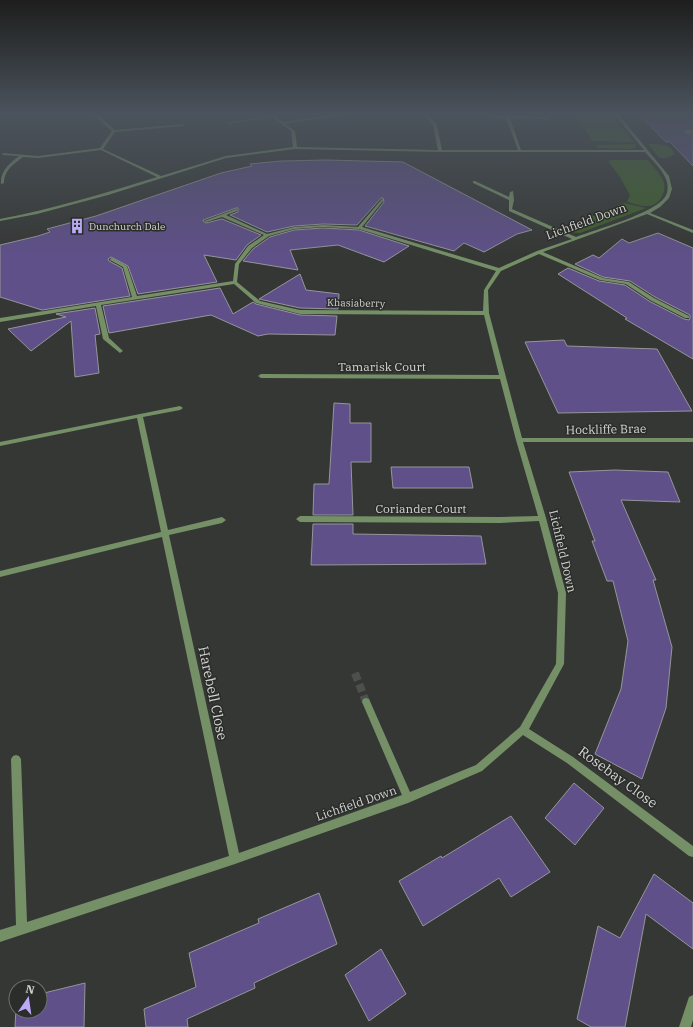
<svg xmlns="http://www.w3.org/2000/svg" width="693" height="1027" font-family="'IBM Plex Serif',serif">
	<rect width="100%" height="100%" fill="#353734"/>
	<g fill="#3e5f29">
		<polygon points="574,114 611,114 634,142 593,141"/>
		<polygon points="635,144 636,147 630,149 598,148 596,145"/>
		<path d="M 648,144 C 658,144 670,143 675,154 L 667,158 L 659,158 Z"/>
		<path d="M 612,160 L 648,160 C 653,166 659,173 663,180 C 668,190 660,205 649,206 C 642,207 633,203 627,202 L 630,195 L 620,177 L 608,161 Z"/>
		<polygon points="624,203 646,208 580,233 570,232 561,229"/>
	</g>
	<g fill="#5f5089" stroke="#96959a">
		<polygon points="639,114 693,114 693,130 684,131 686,134 693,134 693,166 670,142 666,142"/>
		<polygon points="326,160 403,162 532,230 517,234 484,252 464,243 454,251 365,226 384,202 383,198 381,198 357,225 323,224 294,226 267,232 230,215 238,212 238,208 236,208 203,220 203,221 206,223 222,219 261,235 247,245 236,260 204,255 217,282 138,294 128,266 111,257 108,259 109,261 122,268 130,296 42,310 0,297 0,245 38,236 50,232 47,229 96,216 221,173 252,166 250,164 281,161"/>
		<polygon points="323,228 359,230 409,246 384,262 338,245 290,250 298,270 243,261 253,249 270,237 294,230"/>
		<polygon points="658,233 693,248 693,359 625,319 627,318 558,274 568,268 599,281 625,285 649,301 684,319 689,320 690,318 690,315 655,297 630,281 603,277 575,264 593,255 599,258 622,239 629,243"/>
		<polygon points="300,274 306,290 339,294 338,309 300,308 259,299"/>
		<polygon points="220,288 233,314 253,302 256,304 300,315 337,316 335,335 268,334 258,336 211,315 109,333 103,306"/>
		<polygon points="95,308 100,334 95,335 99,373 75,377 71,321 31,351 8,329 66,317 56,314"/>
		<polygon points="564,340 567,346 657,349 692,411 558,413 525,342"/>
		<polygon points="334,403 350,404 350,423 371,423 371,462 351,462 353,515 313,515 314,484 329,484"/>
		<polygon points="391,467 469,467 473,488 393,488"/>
		<polygon points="615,470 668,472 680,502 621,500 656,580 653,580 672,647 666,708 642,779 595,754 621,689 628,641 613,581 607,581 592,541 595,541 569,472"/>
		<polygon points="313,524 353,524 353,534 481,536 486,564 311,565"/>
		<polygon points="574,783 604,808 575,845 545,818"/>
		<polygon points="511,816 550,872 511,897 499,878 423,926 399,881 441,856 442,858"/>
		<polygon points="654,874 693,903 693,949 646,914 625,1027 591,1027 577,1019 598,926 620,938"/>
		<polygon points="319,893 337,944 254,983 255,988 187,1019 188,1027 146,1027 144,1009 196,987 189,953 259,923 258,919"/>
		<polygon points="381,949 406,994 369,1021 345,975"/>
		<polygon points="85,983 84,1027 15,1027 16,1009 16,1011 40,1011 40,994"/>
	</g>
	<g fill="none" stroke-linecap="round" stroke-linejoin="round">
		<polyline stroke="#4d4f4c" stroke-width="8" stroke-dasharray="8 4" stroke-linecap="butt" points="355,673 366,702"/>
		<g fill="#759066" fill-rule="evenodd">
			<path d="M 93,114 L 97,114 L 115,130 L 184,124 L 183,126 L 115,132 L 103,149 L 161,176 L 226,156 L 293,147 L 291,131 L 272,117 L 228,124 L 226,123 L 270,116 L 268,114 L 272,114 L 283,122 L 338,114 L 346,114 L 285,124 L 295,131 L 297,147 L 438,150 L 433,125 L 423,114 L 427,114 L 437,125 L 442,150 L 518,150 L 506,118 L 486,117 L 488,116 L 505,116 L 503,114 L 507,114 L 508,116 L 547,117 L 549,118 L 547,119 L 510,118 L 521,150 L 644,150 L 614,114 L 618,114 L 669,176 L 672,189 L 669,198 L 660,207 L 650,213 L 693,230 L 693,233 L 647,214 L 543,252 L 603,278 L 629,282 L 654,298 L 689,316 L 689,318 L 685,318 L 650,300 L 626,284 L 600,280 L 539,254 L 501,271 L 488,290 L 489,313 L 522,438 L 693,438 L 693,442 L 523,442 L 546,518 L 566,593 L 564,664 L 529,729 L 573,757 L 693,846 L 693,857 L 689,856 L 567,763 L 523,735 L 482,771 L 408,803 L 235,864 L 0,942 L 0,930 L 16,925 L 11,759 L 13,756 L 16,755 L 19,756 L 21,759 L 27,922 L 229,856 L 162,537 L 0,577 L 0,571 L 161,532 L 137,418 L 0,446 L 0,442 L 180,406 L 183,408 L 180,410 L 143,417 L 168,530 L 222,517 L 226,520 L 222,523 L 169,535 L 239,853 L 402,795 L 362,702 L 363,699 L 366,698 L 369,699 L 410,792 L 476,765 L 520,727 L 556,664 L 558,593 L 539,521 L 500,523 L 300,522 L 296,519 L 300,516 L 500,517 L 538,516 L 516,440 L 500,379 L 261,378 L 258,376 L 261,374 L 499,375 L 484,315 L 300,314 L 256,303 L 234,284 L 101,305 L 109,338 L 122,350 L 123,351 L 120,353 L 103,339 L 96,306 L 0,322 L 0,318 L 132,297 L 123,267 L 110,260 L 110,259 L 112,258 L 127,266 L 137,296 L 233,281 L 235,264 L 248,246 L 264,235 L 222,217 L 206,222 L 204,221 L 236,209 L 237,209 L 237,211 L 226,215 L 267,234 L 294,227 L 323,225 L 358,227 L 382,199 L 383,199 L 383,201 L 362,227 L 499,268 L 537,251 L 572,239 L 509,211 L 509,200 L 473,183 L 473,181 L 475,181 L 509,197 L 510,192 L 513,191 L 514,200 L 512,209 L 576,237 C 595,230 655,213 665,197 C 668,193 668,187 667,182 C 664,171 653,161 645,152 L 440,152 L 295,149 L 226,158 L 108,195 L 37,214 L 0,221 L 0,219 C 53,209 105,193 157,177 L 101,150 L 38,158 L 23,157 C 14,164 4,170 4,183 L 1,184 C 0,171 10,163 19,156 L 3,155 L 2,153 L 38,156 L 100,148 L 112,131 L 94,116 ZM 323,227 L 359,229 L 496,271 L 484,290 L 483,311 L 300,310 L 260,301 L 237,282 L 239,264 L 252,248 L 269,236 L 294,229 Z"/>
			<polygon points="685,131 693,131 693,133 686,133"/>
			<polygon points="693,995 693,1020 691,1027 679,1027 689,997"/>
		</g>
	</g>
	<linearGradient id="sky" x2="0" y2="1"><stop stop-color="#1d1e1d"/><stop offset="0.44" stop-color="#4b535c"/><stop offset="1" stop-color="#4b535c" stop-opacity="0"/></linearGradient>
	<rect width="693" height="258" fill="url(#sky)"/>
	<defs>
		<symbol id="building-bare" viewBox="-9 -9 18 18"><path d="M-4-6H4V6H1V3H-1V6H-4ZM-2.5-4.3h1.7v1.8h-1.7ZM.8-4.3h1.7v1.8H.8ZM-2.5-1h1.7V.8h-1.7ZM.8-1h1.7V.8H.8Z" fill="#bcaaf6" stroke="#2b2d2a" stroke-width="2.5" paint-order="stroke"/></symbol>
	</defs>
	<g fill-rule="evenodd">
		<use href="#building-bare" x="66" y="215" width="22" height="22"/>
	</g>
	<g text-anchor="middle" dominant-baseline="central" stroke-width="3" stroke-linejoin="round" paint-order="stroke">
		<g font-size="10" fill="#d3d4d2" stroke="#2b2d2a" text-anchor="start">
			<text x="89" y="226">Dunchurch Dale</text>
		</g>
		<g font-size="10" fill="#d3d4d2" stroke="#2b2d2a">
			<text transform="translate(356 303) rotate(1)">Khasiaberry</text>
		</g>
		<g font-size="12" fill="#d3d4d2" stroke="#2b2d2a">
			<text transform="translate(586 221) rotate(-20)">Lichfield Down</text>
			<text x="382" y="366">Tamarisk Court</text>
			<text transform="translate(606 429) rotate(-1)">Hockliffe Brae</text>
			<text x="421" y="508">Coriander Court</text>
			<text transform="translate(563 551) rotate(77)">Lichfield Down</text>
			<text transform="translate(356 803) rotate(-19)">Lichfield Down</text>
		</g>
		<g font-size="14" fill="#d3d4d2" stroke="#2b2d2a">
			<text transform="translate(213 693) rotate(78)">Harebell Close</text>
			<text transform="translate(618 777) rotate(36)">Rosebay Close</text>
		</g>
	</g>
	<g transform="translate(28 999) rotate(13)"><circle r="19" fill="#2b2d2a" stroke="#6e706d"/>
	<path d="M0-3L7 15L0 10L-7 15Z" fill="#bcaaf6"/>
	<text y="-6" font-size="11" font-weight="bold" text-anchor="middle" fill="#d3d4d2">N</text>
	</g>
</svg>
